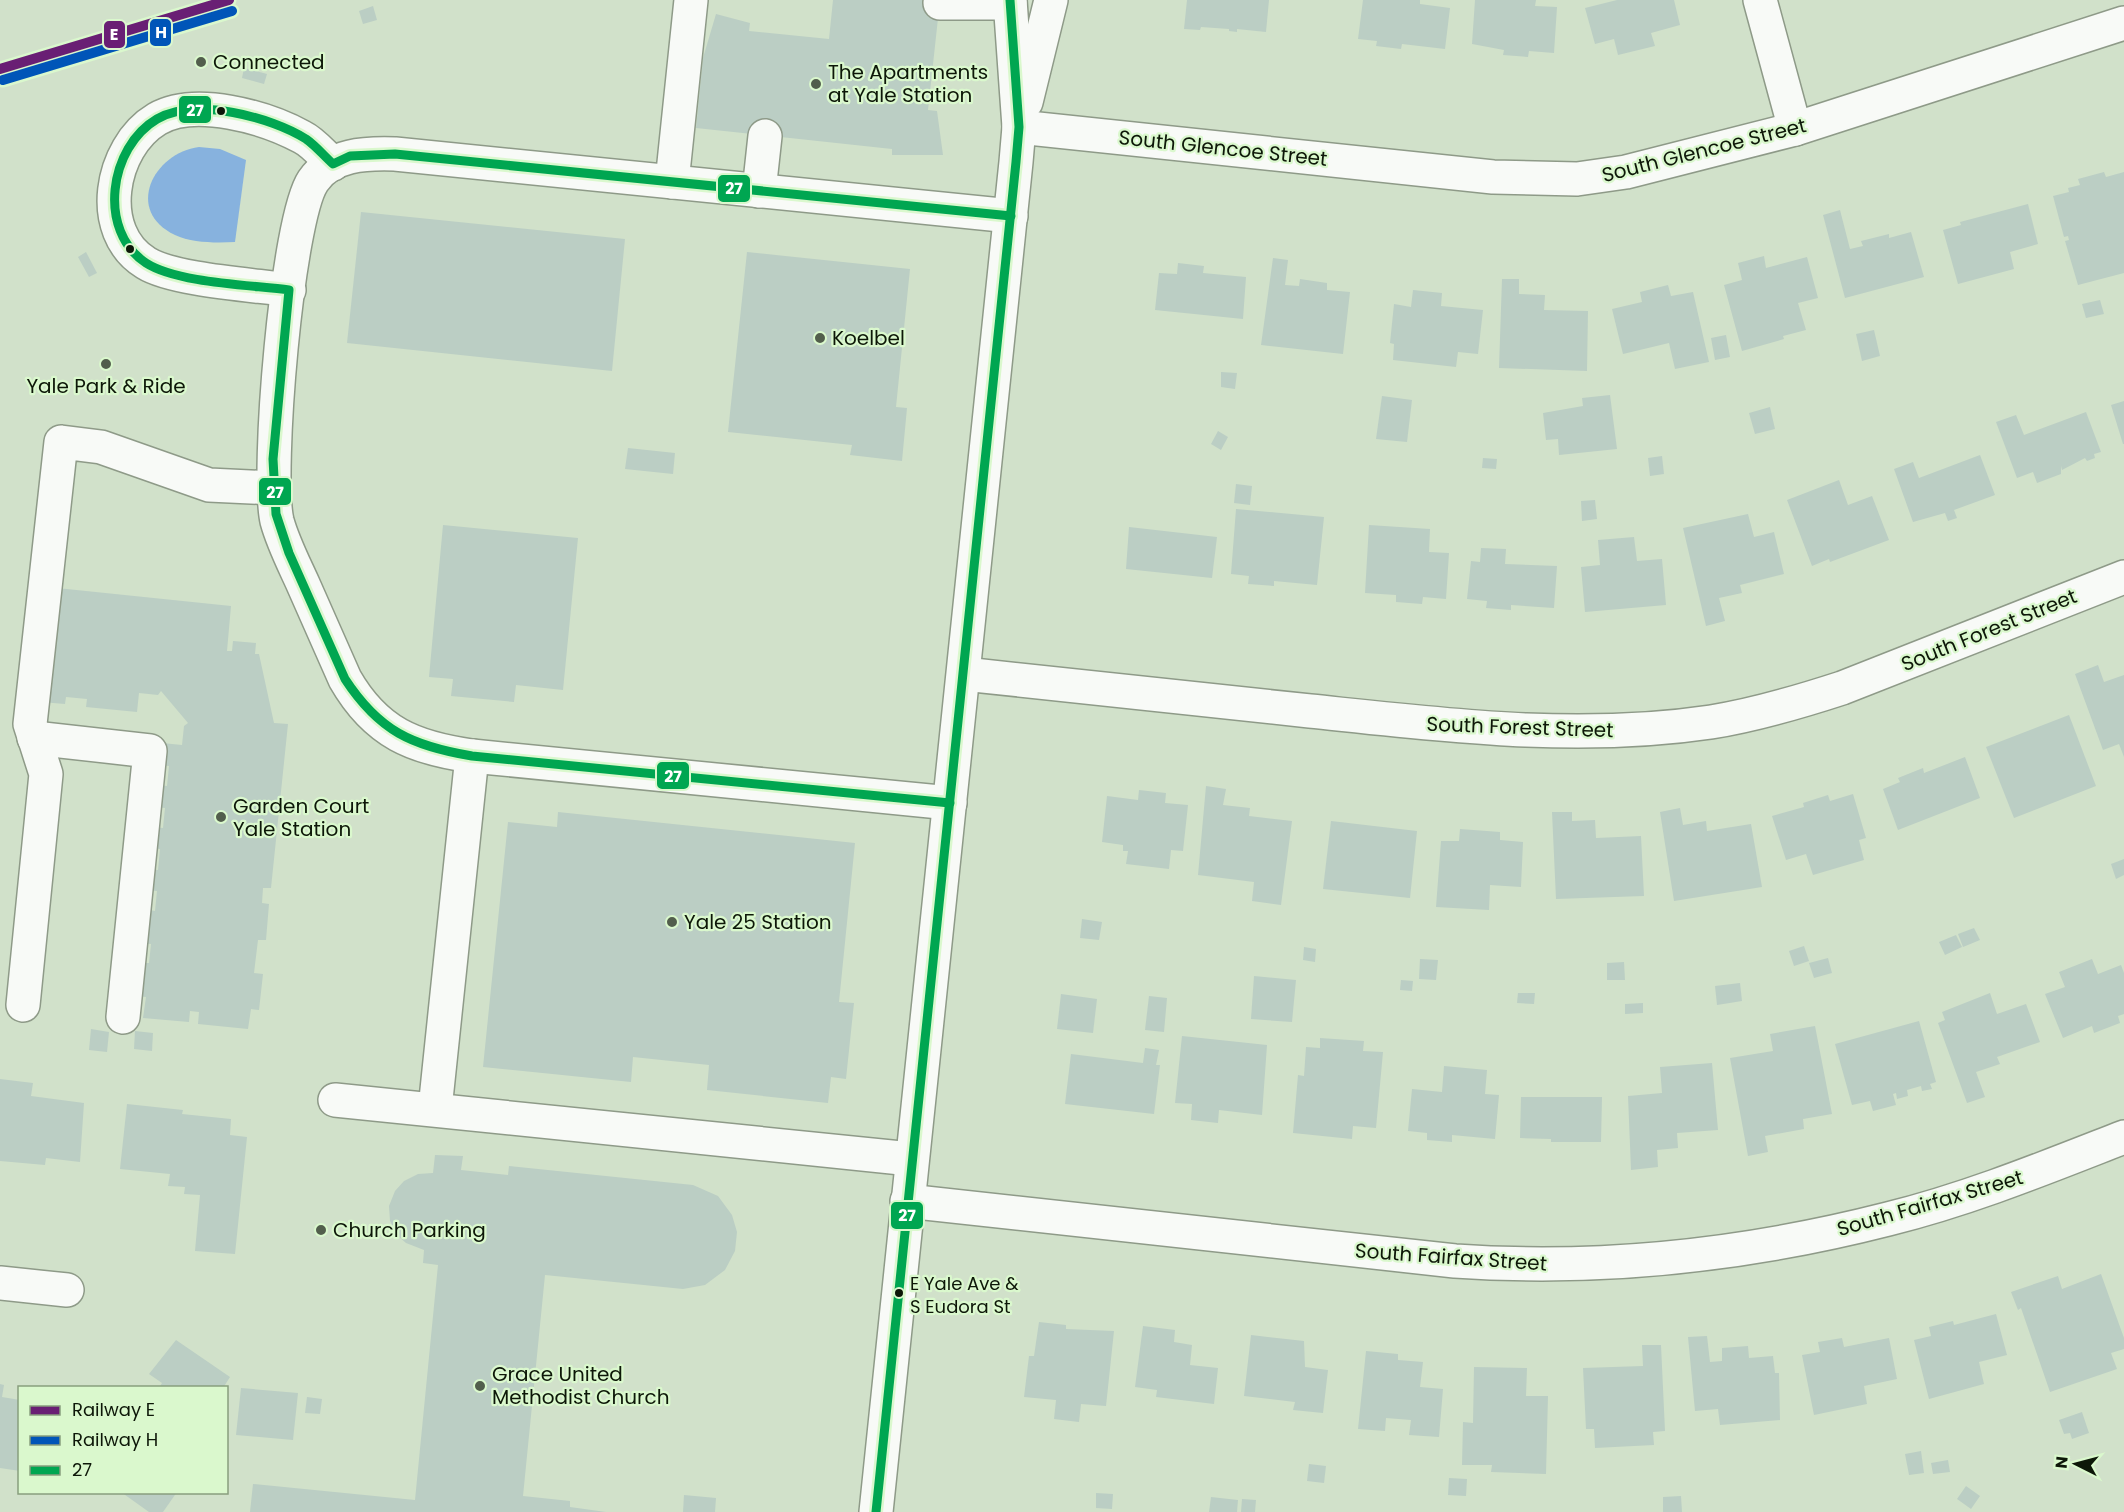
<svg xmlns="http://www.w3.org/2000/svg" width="2124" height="1512" font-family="Poppins,sans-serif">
	<rect width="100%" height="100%" fill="#d1e1ca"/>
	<path fill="#87b2de" d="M 199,147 L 220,149 L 246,160 L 235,242 C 216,243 192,243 175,235 C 124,211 153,153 199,147 Z"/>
	<g fill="#bbcec4">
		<polygon points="833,0 940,0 928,110 937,111 943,155 892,155 892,149 696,128 703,58 716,14 750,23 749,31 829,39"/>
		<polygon points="1187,0 1269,0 1266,32 1237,29 1237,32 1229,31 1229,29 1201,27 1200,30 1184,29"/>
		<polygon points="1363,0 1420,0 1420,4 1450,8 1445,49 1402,44 1401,49 1376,46 1377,41 1358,39"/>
		<polygon points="1475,0 1536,0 1535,6 1557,7 1554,53 1529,51 1528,57 1503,55 1504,50 1472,44"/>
		<polygon points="1617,0 1674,0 1680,25 1651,33 1655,46 1618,55 1614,39 1595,44 1585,8"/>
		<polygon points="373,6 377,20 363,24 359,11"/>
		<polygon points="244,68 267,74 264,84 242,78"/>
		<polygon points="2104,172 2106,177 2124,172 2124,273 2078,285 2065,241 2069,240 2068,236 2064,237 2053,196 2069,192 2068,188 2080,185 2078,179"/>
		<polygon points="2028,204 2038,244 2010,252 2014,269 1958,284 1943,230 1961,225 1960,222"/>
		<polygon points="1840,210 1850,249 1863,246 1861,241 1889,234 1889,238 1911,232 1924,277 1845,298 1823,215"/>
		<polygon points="361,212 625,239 612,371 347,343"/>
		<polygon points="86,252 97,273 89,277 78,257"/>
		<polygon points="747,252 910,269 896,407 907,408 902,461 850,455 852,445 728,432"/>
		<polygon points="1764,256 1766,268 1807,257 1818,298 1798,303 1806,330 1783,336 1784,339 1742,351 1724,285 1742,280 1738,263"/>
		<polygon points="1273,258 1288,260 1285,285 1299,286 1300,279 1327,283 1327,290 1350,292 1343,354 1261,345"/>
		<polygon points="1178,263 1204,266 1203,273 1246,277 1243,319 1155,310 1159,273 1177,274"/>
		<polygon points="1502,279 1519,279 1519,294 1545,295 1544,310 1588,311 1587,371 1499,368"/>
		<polygon points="1668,285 1671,296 1693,292 1709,362 1675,369 1669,343 1623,354 1612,309 1642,302 1640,292"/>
		<polygon points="1413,290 1442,293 1441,306 1483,310 1478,354 1458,352 1456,367 1393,360 1394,344 1390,343 1394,304 1411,307"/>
		<polygon points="2100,300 2104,314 2086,318 2082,304"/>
		<polygon points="1874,330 1880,356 1862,361 1856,334"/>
		<polygon points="1726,335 1730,357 1715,360 1711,338"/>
		<polygon points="1221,372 1237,373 1235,389 1221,387"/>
		<polygon points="1610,395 1617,449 1559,455 1558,439 1546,440 1543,413 1583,406 1582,398"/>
		<polygon points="1382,396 1412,400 1407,442 1376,439"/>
		<polygon points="2124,401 2124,444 2123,444 2111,405"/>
		<polygon points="1770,407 1775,429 1755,434 1749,413"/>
		<polygon points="2086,412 2101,452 2094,454 2095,458 2087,461 2085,458 2062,470 2061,466 2061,474 2037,483 2033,472 2017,478 1996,422 2016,415 2024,435"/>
		<polygon points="1218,431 1228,437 1221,450 1211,444"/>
		<polygon points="628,448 675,453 673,474 625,469"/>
		<polygon points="1980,455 1995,495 1954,510 1957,518 1948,521 1945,513 1913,522 1894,469 1913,462 1919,478"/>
		<polygon points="1662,456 1664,474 1650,476 1648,458"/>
		<polygon points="1483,458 1497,459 1496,469 1482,468"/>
		<polygon points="1839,480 1848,505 1872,496 1889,540 1830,562 1829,559 1812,566 1787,500"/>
		<polygon points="1236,484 1252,486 1250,505 1234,503"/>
		<polygon points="1595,500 1597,519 1582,521 1581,501"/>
		<polygon points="1236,509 1324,517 1317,585 1274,581 1274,586 1248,584 1249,576 1231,574"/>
		<polygon points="1748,514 1754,537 1774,532 1784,574 1740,585 1742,593 1719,598 1725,621 1706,626 1683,528"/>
		<polygon points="443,525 578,538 563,690 516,685 514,702 451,696 453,679 429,677"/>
		<polygon points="1369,525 1430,529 1429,552 1449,553 1446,599 1423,597 1422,604 1396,602 1396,595 1365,593"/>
		<polygon points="1129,527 1217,537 1212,578 1126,569"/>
		<polygon points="1634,537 1637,561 1662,559 1666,605 1585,612 1581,567 1600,565 1598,540"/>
		<polygon points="1481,548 1506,549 1505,564 1557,566 1554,608 1511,605 1511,610 1486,608 1487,601 1467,599 1471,561 1480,562"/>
		<polygon points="57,588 231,606 227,651 232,651 233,641 256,643 255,654 259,654 274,723 288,724 271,888 263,888 262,903 269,904 266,940 258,940 254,973 263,974 259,1010 251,1009 248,1029 198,1024 199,1012 190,1011 189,1022 143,1018 146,997 136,996 145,963 149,963 151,944 141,943 150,910 155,911 157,891 147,890 149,869 158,870 160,849 151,848 153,827 163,828 165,808 155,807 157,785 167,786 169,766 160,765 162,743 182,745 184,726 188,723 161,691 158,695 139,693 137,712 86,707 87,699 66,697 65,704 41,702"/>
		<polygon points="2098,665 2104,682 2124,675 2124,757 2119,744 2103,750 2075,674"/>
		<polygon points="2069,715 2096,786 2014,818 1986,747"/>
		<polygon points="1965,757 1980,798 1898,830 1883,789 1900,782 1898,778 1923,768 1924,773"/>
		<polygon points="1206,786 1226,789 1223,805 1250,808 1249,816 1292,821 1281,905 1252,901 1254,882 1198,875"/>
		<polygon points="1139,790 1166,793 1165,803 1188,805 1183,851 1171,850 1169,869 1126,864 1128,851 1123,851 1123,845 1102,842 1107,796 1138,800"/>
		<polygon points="1853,794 1866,838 1859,840 1864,860 1813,875 1806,854 1786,860 1772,816 1804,807 1803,803 1828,795 1830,801"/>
		<polygon points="1680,808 1683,825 1706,821 1707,831 1751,824 1762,887 1674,901 1660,812"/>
		<polygon points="558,812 855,843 839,1002 854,1003 846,1079 831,1077 828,1103 707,1090 709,1065 633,1057 631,1082 483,1067 508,822 557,827"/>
		<polygon points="1552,812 1572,812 1572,821 1595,820 1596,838 1641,836 1644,896 1556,899"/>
		<polygon points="1331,821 1417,831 1410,898 1323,889"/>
		<polygon points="1460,829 1500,832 1500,840 1523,842 1521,887 1490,885 1489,910 1436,907 1441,841 1459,841"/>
		<polygon points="2124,859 2124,875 2116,879 2111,864"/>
		<polygon points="1082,919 1102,922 1099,940 1080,938"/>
		<polygon points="1974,928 1980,940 1963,947 1958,934"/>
		<polygon points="1956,935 1962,947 1945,955 1939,942"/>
		<polygon points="1804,946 1809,961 1794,966 1789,951"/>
		<polygon points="1304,947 1316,949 1315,962 1303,960"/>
		<polygon points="1828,958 1832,973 1814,978 1809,963"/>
		<polygon points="1420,959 1438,960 1436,980 1419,979"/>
		<polygon points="2092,959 2098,974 2121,965 2124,973 2124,1014 2118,1016 2120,1023 2094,1033 2092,1026 2063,1038 2045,994 2065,987 2059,972"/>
		<polygon points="1624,962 1625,980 1607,980 1607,963"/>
		<polygon points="1254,976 1296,980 1292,1022 1251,1019"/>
		<polygon points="1401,980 1413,981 1412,991 1400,990"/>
		<polygon points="1740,983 1742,1001 1717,1005 1715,986"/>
		<polygon points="1518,993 1535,993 1534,1004 1517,1003"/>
		<polygon points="1990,993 1997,1014 2026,1004 2040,1042 1997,1057 2000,1064 1976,1072 1985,1097 1967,1103 1938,1023 1945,1020 1942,1012"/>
		<polygon points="1061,994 1097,999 1093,1033 1057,1029"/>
		<polygon points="1149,996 1167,998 1164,1032 1145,1030"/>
		<polygon points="1643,1003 1643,1013 1625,1014 1625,1004"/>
		<polygon points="1919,1021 1936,1082 1930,1084 1932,1089 1922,1091 1921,1086 1907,1090 1908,1096 1897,1099 1896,1093 1893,1094 1896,1105 1873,1111 1870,1101 1852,1105 1835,1044"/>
		<polygon points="1815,1026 1832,1114 1803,1119 1804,1129 1765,1136 1768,1152 1748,1156 1730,1058 1773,1051 1770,1034"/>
		<polygon points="91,1029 109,1032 107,1052 89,1050"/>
		<polygon points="135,1031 153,1033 152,1051 134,1049"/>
		<polygon points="1182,1036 1267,1045 1262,1115 1219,1110 1218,1123 1191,1120 1192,1104 1175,1103"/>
		<polygon points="1320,1038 1364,1041 1363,1051 1383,1052 1376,1128 1353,1126 1352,1139 1293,1133 1298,1075 1304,1076 1306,1047 1320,1048"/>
		<polygon points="1145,1048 1159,1050 1156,1065 1160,1065 1154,1114 1065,1104 1071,1054 1143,1063"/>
		<polygon points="1712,1063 1718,1130 1677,1133 1678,1148 1657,1150 1658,1167 1631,1170 1628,1096 1662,1093 1660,1067"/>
		<polygon points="1444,1066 1487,1070 1485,1094 1499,1095 1495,1139 1452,1135 1452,1142 1427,1140 1427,1133 1408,1131 1412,1089 1442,1092"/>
		<polygon points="0,1079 33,1083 31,1096 84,1103 80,1162 46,1158 45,1165 0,1161"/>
		<polygon points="1521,1097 1602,1097 1601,1142 1551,1142 1551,1139 1520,1138"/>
		<polygon points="127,1104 183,1110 182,1114 231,1119 230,1135 247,1137 235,1254 195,1251 200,1195 184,1194 185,1187 168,1186 170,1174 120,1169"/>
		<polygon points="435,1155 463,1156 461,1170 508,1175 509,1166 693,1185 718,1196 732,1215 737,1232 735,1251 725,1270 705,1285 683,1289 545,1275 523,1496 570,1501 570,1507 606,1512 250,1512 253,1484 415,1500 438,1265 423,1263 424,1250 406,1243 398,1236 390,1221 389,1206 395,1191 404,1181 418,1174 433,1173"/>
		<polygon points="2101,1274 2124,1338 2124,1349 2111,1353 2117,1369 2050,1392 2021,1308 2018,1310 2011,1292 2058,1276 2062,1289"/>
		<polygon points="1996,1314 2007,1355 1979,1362 1984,1384 1929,1399 1914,1340 1931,1336 1929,1327 1953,1321 1954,1325"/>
		<polygon points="1039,1322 1066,1325 1066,1329 1114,1331 1106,1406 1081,1404 1079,1422 1054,1419 1056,1400 1024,1397 1029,1356 1034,1356"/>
		<polygon points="1143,1326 1175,1330 1174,1342 1192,1345 1190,1365 1218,1368 1214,1404 1156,1397 1157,1390 1135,1387"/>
		<polygon points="1251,1335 1304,1341 1305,1367 1328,1370 1323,1413 1293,1410 1295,1402 1244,1396"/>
		<polygon points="1707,1336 1710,1362 1722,1361 1722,1348 1748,1346 1749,1358 1773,1356 1775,1373 1779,1373 1780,1420 1720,1425 1718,1409 1695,1411 1688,1337"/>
		<polygon points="1842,1338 1844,1347 1889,1338 1897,1379 1864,1386 1867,1404 1814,1415 1802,1355 1820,1352 1818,1342"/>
		<polygon points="176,1340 230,1377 223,1388 159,1388 162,1383 149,1374"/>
		<polygon points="1642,1345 1661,1345 1665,1431 1653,1432 1654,1445 1595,1448 1594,1429 1586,1429 1583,1368 1643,1366"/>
		<polygon points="1366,1351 1398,1354 1398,1360 1423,1362 1420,1387 1443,1389 1439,1437 1409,1435 1411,1420 1386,1418 1385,1431 1358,1429"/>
		<polygon points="1474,1367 1527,1368 1526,1396 1548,1396 1546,1474 1491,1472 1492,1465 1462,1465 1463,1422 1473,1423"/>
		<polygon points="0,1384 4,1385 2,1397 20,1400 20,1471 0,1468"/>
		<polygon points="241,1388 298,1393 293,1440 236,1435"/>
		<polygon points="307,1397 322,1399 320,1414 305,1413"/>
		<polygon points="2082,1412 2089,1433 2072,1439 2070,1433 2064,1434 2059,1420"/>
		<polygon points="1921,1451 1924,1473 1909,1475 1905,1454"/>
		<polygon points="1948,1460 1950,1472 1933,1474 1931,1463"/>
		<polygon points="1309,1464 1326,1466 1324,1483 1307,1481"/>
		<polygon points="1449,1478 1467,1479 1466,1496 1448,1495"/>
		<polygon points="1966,1486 1980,1496 1971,1509 1957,1499"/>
		<polygon points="121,1492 177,1492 163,1512 149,1512"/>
		<polygon points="1096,1493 1113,1494 1112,1509 1096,1508"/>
		<polygon points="684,1495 716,1498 715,1512 683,1512"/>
		<polygon points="1681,1496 1682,1512 1663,1512 1663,1497"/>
		<polygon points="1211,1497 1238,1500 1237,1512 1209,1512"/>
		<polygon points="1242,1499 1256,1500 1255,1512 1241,1512"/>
	</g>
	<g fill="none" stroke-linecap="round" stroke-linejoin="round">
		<defs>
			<g id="minor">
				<polyline points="1760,0 1795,129"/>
				<polyline points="940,3 1010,3"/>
				<polyline points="1019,127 1493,177 1577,179 1626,172 1795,129 2124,23"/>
				<polyline points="672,182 691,0"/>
				<polyline points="759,191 765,136"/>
				<path d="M 289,290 C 255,285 173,280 146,263 C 95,232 110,147 157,119 C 195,97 265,117 302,137 C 314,143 323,155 333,164"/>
				<path d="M 964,674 C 1079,686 1194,699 1310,711 C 1444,725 1577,742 1711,722 C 1756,715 1799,702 1842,688 L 2124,577"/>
				<polyline points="34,738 150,751 123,1017"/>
				<path d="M 950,803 L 472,756 C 414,748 376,733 345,679 C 331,648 317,616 303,584 C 294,564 283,543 277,521 C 266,473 287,220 313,181 C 331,154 366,153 395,154 L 1011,216"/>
				<polyline points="23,1005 46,774 30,724 61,442 101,447 209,485 274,488"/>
				<polyline points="335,1100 911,1159"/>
				<polyline points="435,1109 472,756"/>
				<path d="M 907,1201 L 1455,1261 C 1601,1271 1747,1255 1888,1219 C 1969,1199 2047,1167 2124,1137"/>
				<polyline points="0,1283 67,1290"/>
			</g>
			<g id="major">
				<polyline points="1026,102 1051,0"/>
				<polyline points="876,1512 1016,162 1019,127 1010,0"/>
			</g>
		</defs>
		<use href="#minor" stroke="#8e9a88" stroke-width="36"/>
		<use href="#major" stroke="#8e9a88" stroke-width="36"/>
		<use href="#minor" stroke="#f8faf7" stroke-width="33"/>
		<use href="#major" stroke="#f8faf7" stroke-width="33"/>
		<defs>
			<g id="bus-1">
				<path d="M 950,803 L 472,756 C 412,746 379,731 345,679 L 289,553 L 276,514 L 273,459 L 289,290 C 251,285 177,283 146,263 C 97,231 109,147 157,119 C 196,97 271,117 306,139 C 316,146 324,156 333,164 L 350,156 L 395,154 L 1011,216"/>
				<polyline points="876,1512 1016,162 1019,127 1010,0"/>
			</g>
		</defs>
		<use href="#bus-1" stroke="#daf8cd" stroke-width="14"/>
		<use href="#bus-1" stroke="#00a651" stroke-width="9"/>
		<defs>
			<polyline id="rail-1" points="0,69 229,0"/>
			<polyline id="rail-2" points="3,80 232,11"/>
		</defs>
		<use href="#rail-1" stroke="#daf8cd" stroke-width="15"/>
		<use href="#rail-2" stroke="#daf8cd" stroke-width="15"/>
		<use href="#rail-1" stroke="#691f74" stroke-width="10"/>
		<use href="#rail-2" stroke="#0055b8" stroke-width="10"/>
	</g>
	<g fill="#525e4c" stroke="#daf8cd" stroke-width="2">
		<circle cx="201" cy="62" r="6"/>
		<circle cx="816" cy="84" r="6"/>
		<circle cx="820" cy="338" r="6"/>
		<circle cx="106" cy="364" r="6"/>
		<circle cx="221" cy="817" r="6"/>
		<circle cx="672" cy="922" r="6"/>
		<circle cx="321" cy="1230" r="6"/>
		<circle cx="480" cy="1386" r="6"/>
	</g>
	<g fill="#0d1708" stroke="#daf8cd" stroke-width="2">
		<circle cx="221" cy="111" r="5"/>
		<circle cx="130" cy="249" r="5"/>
		<circle cx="899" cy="1293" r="5"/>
	</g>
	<g text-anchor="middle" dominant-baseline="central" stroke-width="4.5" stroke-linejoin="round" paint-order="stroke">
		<g font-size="18" fill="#0d1708" stroke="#daf8cd" text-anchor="start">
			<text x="910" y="1283">E Yale Ave &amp;<tspan x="910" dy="23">S Eudora St</tspan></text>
		</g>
		<g font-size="20" fill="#0d1708" stroke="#daf8cd" text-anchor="start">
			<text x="213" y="62">Connected</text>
			<text x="828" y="72">The Apartments<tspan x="828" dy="23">at Yale Station</tspan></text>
			<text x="832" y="338">Koelbel</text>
			<text x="106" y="386" text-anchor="middle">Yale Park &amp; Ride</text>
			<text x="233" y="806">Garden Court<tspan x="233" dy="23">Yale Station</tspan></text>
			<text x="684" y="922">Yale 25 Station</text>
			<text x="333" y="1230">Church Parking</text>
			<text x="492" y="1374">Grace United<tspan x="492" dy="23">Methodist Church</tspan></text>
		</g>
		<g font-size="20" fill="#0d1708" stroke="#daf8cd">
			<text transform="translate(1223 148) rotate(6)">South Glencoe Street</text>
			<text transform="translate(1704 150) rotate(-14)">South Glencoe Street</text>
			<text transform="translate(1989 630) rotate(-22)">South Forest Street</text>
			<text transform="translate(1520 727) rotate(2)">South Forest Street</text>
			<text transform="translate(1930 1203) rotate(-16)">South Fairfax Street</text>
			<text transform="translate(1451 1257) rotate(4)">South Fairfax Street</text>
		</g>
	</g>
	<g stroke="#daf8cd" stroke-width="2">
		<rect x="149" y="18" width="23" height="29" rx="6" fill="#0055b8"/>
		<rect x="103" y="20" width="23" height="29" rx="6" fill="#691f74"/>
		<rect x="178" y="95" width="34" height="29" rx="6" fill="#00a651"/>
		<rect x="717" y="174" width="34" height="29" rx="6" fill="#00a651"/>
		<rect x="258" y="477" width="34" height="29" rx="6" fill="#00a651"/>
		<rect x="656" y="761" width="34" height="29" rx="6" fill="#00a651"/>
		<rect x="890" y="1201" width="34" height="29" rx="6" fill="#00a651"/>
	</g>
	<g font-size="16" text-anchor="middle" font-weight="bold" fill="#fff">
		<text x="161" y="38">H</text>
		<text x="114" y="40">E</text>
		<text x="195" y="116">27</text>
		<text x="734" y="194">27</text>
		<text x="275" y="498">27</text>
		<text x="673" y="782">27</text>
		<text x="907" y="1221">27</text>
	</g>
	<rect x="18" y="1386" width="210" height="108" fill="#daf8cd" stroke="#889e7e" stroke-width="1.5"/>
	<rect x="30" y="1406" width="30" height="9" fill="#691f74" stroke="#889e7e" stroke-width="1.5"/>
	<text x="72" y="1416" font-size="18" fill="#0d1708">Railway E</text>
	<rect x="30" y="1436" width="30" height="9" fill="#0055b8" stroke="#889e7e" stroke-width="1.5"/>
	<text x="72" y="1446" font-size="18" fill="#0d1708">Railway H</text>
	<rect x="30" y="1466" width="30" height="9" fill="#00a651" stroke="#889e7e" stroke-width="1.5"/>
	<text x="72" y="1476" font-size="18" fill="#0d1708">27</text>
	<g transform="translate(2076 1464) rotate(276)" stroke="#daf8cd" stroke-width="4.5" paint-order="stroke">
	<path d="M0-4.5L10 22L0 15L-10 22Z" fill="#0d1708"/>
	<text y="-9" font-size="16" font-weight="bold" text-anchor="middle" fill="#0d1708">N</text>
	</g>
</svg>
